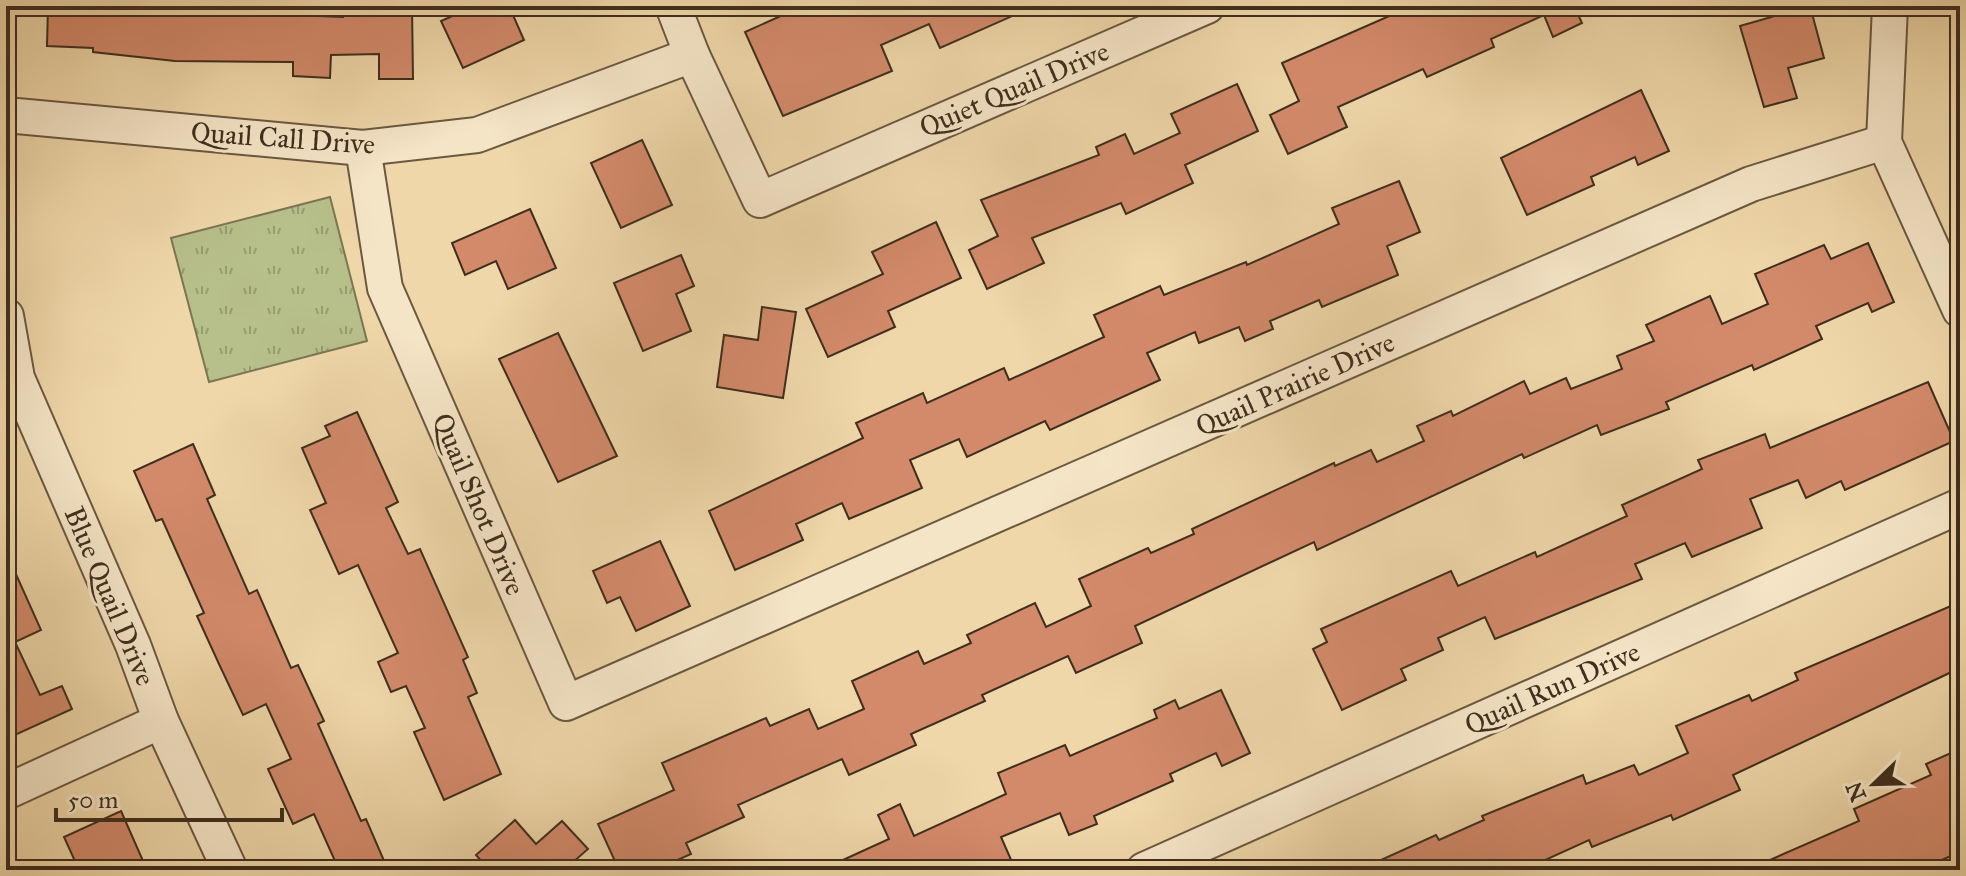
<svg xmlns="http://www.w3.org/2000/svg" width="1966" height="876" font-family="'IM FELL Great Primer',serif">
	<defs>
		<pattern id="park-tufts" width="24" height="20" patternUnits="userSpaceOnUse" patternTransform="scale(2)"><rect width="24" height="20" fill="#b7bf8a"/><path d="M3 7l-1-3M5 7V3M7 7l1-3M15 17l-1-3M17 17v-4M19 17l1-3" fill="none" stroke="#969c70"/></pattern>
	</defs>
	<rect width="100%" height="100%" fill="#efd7a9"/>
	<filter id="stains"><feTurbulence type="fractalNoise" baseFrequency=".0025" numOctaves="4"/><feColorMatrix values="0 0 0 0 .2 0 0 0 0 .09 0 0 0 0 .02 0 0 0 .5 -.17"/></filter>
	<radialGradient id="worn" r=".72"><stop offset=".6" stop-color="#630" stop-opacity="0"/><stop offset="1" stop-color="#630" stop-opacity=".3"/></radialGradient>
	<polygon fill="url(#park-tufts)" stroke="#7b7654" stroke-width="2" points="330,197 367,341 209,382 171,238"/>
	<g fill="#d38a6b" stroke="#3f2e1e" stroke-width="2">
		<polygon points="48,6 291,6 290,15 343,17 343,6 412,6 413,79 379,79 379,54 331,55 330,78 293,76 293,62 175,61 93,52 93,48 47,46"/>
		<polygon points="475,6 509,6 524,40 463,68 441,21"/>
		<polygon points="803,6 814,6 818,16 840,6 1035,6 940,48 929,24 881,45 892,71 783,116 745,32"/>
		<polygon points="1412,6 1433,6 1437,15 1458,6 1574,6 1582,23 1553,37 1544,15 1491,39 1494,47 1427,77 1423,69 1338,107 1347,127 1288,154 1270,115 1299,101 1282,63"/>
		<polygon points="1810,6 1824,58 1788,68 1797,98 1764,107 1740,26"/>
		<polygon points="1237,84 1258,131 1185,165 1193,183 1126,214 1121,203 1032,238 1044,263 987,289 969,250 998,236 981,200 1099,155 1096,147 1125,134 1134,154 1180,133 1171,114"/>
		<polygon points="1641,90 1669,151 1638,165 1635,157 1591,177 1594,185 1527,215 1501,158"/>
		<polygon points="642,140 672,205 621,228 591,163"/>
		<polygon points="1399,181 1420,232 1387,246 1398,275 1322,307 1319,300 1270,321 1273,329 1245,341 1239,327 1199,343 1195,332 1147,353 1160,380 1050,430 1045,421 967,457 959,439 910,460 922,488 849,519 842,503 796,524 803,540 735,570 709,511 863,438 856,423 923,393 927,403 1004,368 1009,380 1104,337 1094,315 1160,286 1164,295 1246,262 1247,265 1339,224 1332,208"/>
		<polygon points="530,209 556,268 508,289 496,261 465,275 452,243"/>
		<polygon points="936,222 961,278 888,311 895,327 828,357 806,309 883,274 872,252"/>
		<polygon points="1868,243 1894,302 1872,312 1868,303 1816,326 1822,339 1754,370 1752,365 1666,402 1669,409 1601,435 1597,425 1524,458 1522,454 1317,550 1314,542 1135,626 1142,643 1076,673 1068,656 982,695 985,701 911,734 916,745 849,775 842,759 738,805 744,817 686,843 691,854 655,870 619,870 598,824 674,790 662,763 766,718 770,726 809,709 818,729 864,709 852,681 918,651 924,664 971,643 967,635 1035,603 1046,627 1091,606 1079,579 1148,548 1151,553 1194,534 1192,529 1334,463 1335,466 1371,450 1377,462 1424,441 1417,426 1451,411 1453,416 1524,381 1530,394 1566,378 1571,389 1622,369 1617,356 1654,341 1646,325 1710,296 1722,324 1768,304 1755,274 1824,245 1831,259"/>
		<polygon points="681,255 694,286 676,294 691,331 643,351 614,283"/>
		<polygon points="762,307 796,312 783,398 717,387 724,335 758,340"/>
		<polygon points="558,333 617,456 558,482 499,359"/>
		<polygon points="1928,382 1954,441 1845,490 1841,481 1806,498 1798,480 1750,499 1762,528 1692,557 1685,543 1635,564 1642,579 1495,639 1485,617 1438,638 1443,650 1401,669 1406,680 1342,710 1313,649 1327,642 1321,629 1451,571 1458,586 1535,552 1537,557 1627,516 1622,505 1702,469 1698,460 1765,434 1770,448"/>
		<polygon points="357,412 398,502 386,508 408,554 420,549 468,657 463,660 477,693 468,697 501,774 444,800 414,732 425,728 406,686 391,692 378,662 398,653 358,565 339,574 310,510 326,503 302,448 330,436 325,426"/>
		<polygon points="193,444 215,495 207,499 249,594 257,590 291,668 298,665 324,721 318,724 361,821 366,819 388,870 339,870 314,814 293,824 268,769 291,759 266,704 243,715 219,664 197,616 204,613 162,519 156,521 134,471"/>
		<polygon points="660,541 690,606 636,631 620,597 607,603 593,571"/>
		<polygon points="6,552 41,630 15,642 40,695 62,686 72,709 6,739"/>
		<polygon points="1960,602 1960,668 1733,775 1740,790 1673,820 1671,815 1592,847 1589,840 1523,870 1359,870 1436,835 1439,840 1484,820 1482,816 1583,775 1586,784 1634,765 1639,775 1688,753 1676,726 1749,695 1752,701 1798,680 1795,673"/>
		<polygon points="1221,690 1250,753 1222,766 1216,753 1170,774 1173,781 1094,816 1097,824 1069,835 1060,813 1001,837 1012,862 993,870 821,870 889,839 878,815 900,804 914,836 1006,794 998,773 1065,745 1070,756 1157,718 1154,710 1175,700 1179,709"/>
		<polygon points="1960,749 1960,852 1919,870 1880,870 1877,862 1859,870 1747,870 1859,821 1854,809 1931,775 1926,764"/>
		<polygon points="121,811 147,870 79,870 64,837"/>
		<polygon points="515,820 536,844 562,821 588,849 564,870 489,870 476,855"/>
	</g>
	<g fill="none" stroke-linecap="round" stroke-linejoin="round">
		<defs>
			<g id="minor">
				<polyline points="673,6 692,55 760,200 1207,6"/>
				<polyline points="1890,6 1884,142 1960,310"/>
				<polyline points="6,115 363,148 477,135 692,55"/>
				<polyline points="363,148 385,288 566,703 1751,184 1884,142"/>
				<polyline points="6,316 17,378 133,645 161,721 230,870"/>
				<polyline points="6,792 161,721"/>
				<polyline points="1144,870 1960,506"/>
			</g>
		</defs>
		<use href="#minor" stroke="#6b5841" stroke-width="38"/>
		<use href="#minor" stroke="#f5e5c7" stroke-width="34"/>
	</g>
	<g text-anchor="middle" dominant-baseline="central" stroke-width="6" stroke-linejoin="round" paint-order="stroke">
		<g font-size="28" fill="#3f2e1e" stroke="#f5e5c7">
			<text transform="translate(1014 89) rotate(-23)">Quiet Quail Drive</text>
			<text transform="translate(283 138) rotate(4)">Quail Call Drive</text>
			<text transform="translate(1295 384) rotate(-24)">Quail Prairie Drive</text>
			<text transform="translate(479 504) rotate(67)">Quail Shot Drive</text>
			<text transform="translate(110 596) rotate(67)">Blue Quail Drive</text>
			<text transform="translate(1552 688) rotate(-24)">Quail Run Drive</text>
		</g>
	</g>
	<rect width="1966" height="876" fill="none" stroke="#efd7a9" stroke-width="32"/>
	<rect x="8" y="8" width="1950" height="860" fill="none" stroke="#3f2e1e" stroke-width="4"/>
	<rect x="16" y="16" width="1934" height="844" fill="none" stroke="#3f2e1e" stroke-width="2"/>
	<g transform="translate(1874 784) rotate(247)" stroke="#f5e5c7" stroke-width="6" paint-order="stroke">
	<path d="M0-6L14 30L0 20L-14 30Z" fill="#3f2e1e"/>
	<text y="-12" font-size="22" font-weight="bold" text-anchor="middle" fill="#3f2e1e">N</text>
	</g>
	<path d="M56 808v12h226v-12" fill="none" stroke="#3f2e1e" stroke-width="4"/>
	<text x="68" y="808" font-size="24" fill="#3f2e1e" stroke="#f5e5c7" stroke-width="6" paint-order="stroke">50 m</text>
	<rect width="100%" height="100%" filter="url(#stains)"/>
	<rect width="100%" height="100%" fill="url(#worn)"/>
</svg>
